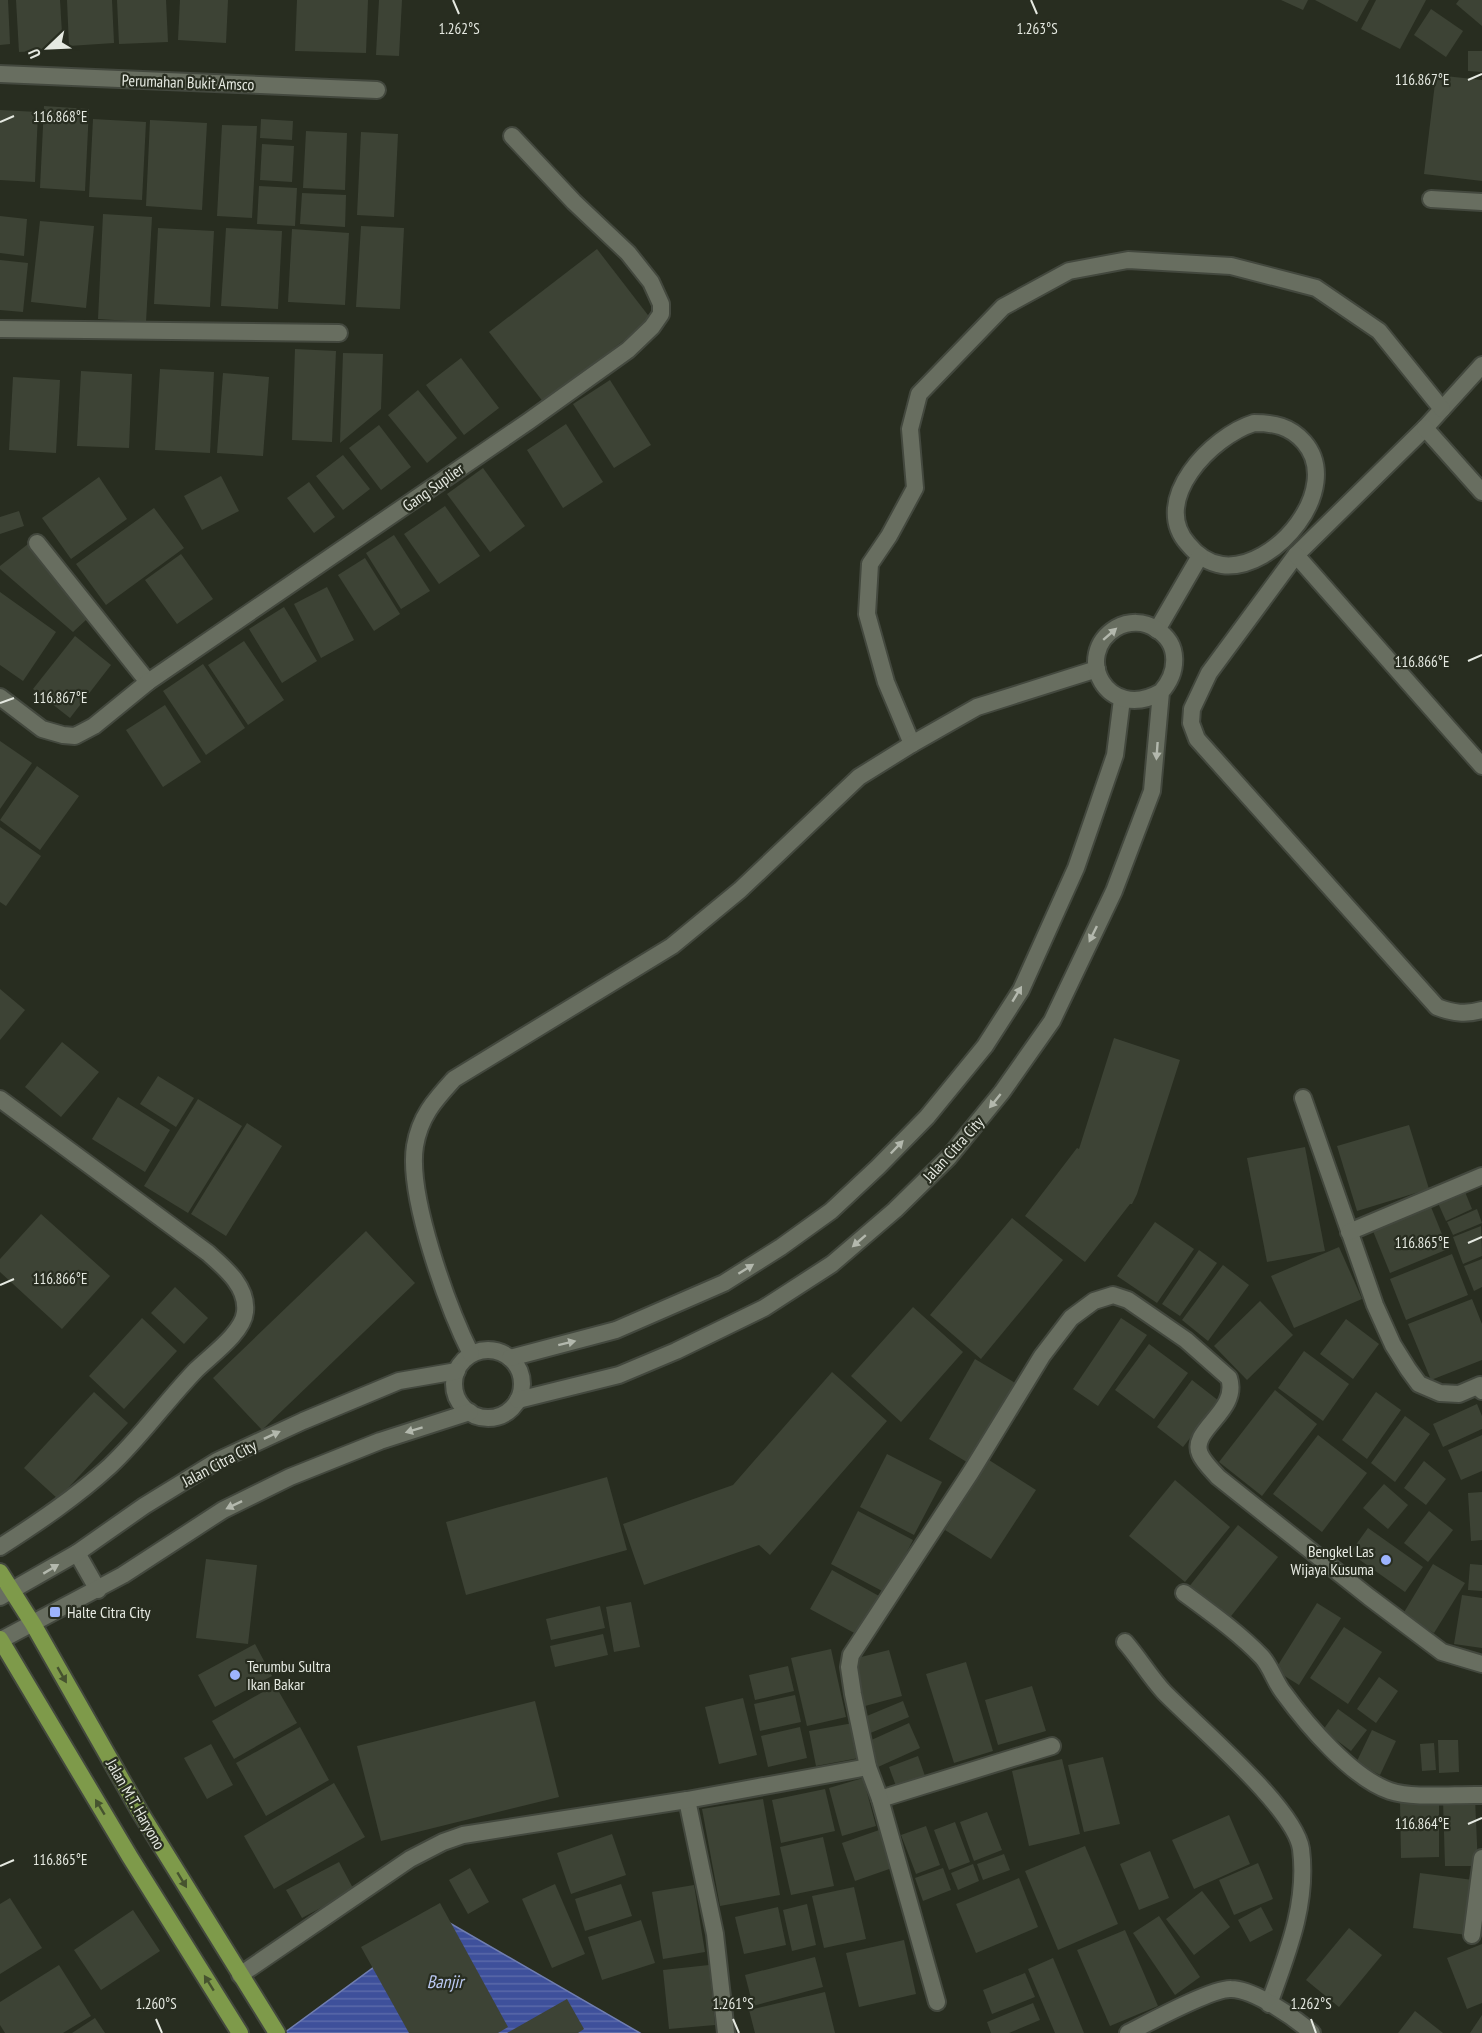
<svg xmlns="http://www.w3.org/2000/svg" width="1482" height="2033" font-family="'PT Sans Narrow',sans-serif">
	<defs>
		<pattern id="water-rules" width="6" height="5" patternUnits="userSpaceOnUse" patternTransform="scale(1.5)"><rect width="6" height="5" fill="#3e509b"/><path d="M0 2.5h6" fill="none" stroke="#5a69a9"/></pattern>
	</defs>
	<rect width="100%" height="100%" fill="#282d20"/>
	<polygon fill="url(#water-rules)" stroke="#707eb0" stroke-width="1.5" points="441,1918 640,2033 284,2033"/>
	<g fill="#3d4335">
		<polygon points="0,0 8,0 10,44 0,45"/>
		<polygon points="16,0 60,0 63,50 19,52"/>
		<polygon points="67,0 112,0 114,43 69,46"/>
		<polygon points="117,0 166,0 168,42 119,44"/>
		<polygon points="180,0 228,0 226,43 178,40"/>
		<polygon points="297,0 368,0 366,53 295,51"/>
		<polygon points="379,0 402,0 399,56 376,55"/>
		<polygon points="1281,0 1308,0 1303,10"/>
		<polygon points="1315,0 1369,0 1357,22"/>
		<polygon points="1376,0 1426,0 1400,49 1361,29"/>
		<polygon points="1459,0 1482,0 1482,26 1456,4"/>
		<polygon points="1431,9 1463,31 1446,57 1414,35"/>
		<polygon points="1468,51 1482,51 1482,72 1468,71"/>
		<polygon points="1436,75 1482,80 1482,181 1424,174"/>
		<polygon points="44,106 89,109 85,191 40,188"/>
		<polygon points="0,110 38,112 35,182 0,180"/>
		<polygon points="93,119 146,122 142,200 89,197"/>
		<polygon points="261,119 293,121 292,140 260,138"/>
		<polygon points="150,120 207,123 202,210 146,206"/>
		<polygon points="222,125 257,126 252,218 217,216"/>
		<polygon points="306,131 347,133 345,190 303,188"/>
		<polygon points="361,132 398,134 394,217 357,215"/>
		<polygon points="262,144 294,146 292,182 260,180"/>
		<polygon points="259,186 297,188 295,226 257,224"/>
		<polygon points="302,193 346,195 345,227 300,224"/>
		<polygon points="103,214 152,217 146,322 98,319"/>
		<polygon points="0,216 27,219 24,256 0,253"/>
		<polygon points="40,221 94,226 86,308 31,302"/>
		<polygon points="361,226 404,228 400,309 356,307"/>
		<polygon points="158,228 214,231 210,307 154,304"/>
		<polygon points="226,228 282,231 278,309 221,306"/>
		<polygon points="292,229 349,233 345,305 288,302"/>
		<polygon points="597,249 651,319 544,403 489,332"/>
		<polygon points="0,260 28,263 23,312 0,310"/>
		<polygon points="295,349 336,351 332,442 292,440"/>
		<polygon points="343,353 383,354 381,409 340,443"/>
		<polygon points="461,358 499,408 464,435 426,385"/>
		<polygon points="160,369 214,372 210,453 155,450"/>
		<polygon points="81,371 132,374 129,448 77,446"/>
		<polygon points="223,373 269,377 263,456 217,453"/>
		<polygon points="13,377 60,380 56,453 9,450"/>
		<polygon points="610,380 651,445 614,468 573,404"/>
		<polygon points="418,390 457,438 427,463 388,415"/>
		<polygon points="566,424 603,482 563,508 527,450"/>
		<polygon points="379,425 411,467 381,490 349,448"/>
		<polygon points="343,455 370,489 343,510 316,476"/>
		<polygon points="483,468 525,526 490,552 447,494"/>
		<polygon points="221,476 239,511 202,530 184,496"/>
		<polygon points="99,477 127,519 71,559 42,518"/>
		<polygon points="309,482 335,517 314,533 287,498"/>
		<polygon points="445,506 480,556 439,584 404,534"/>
		<polygon points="154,508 184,548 106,605 76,564"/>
		<polygon points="19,511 24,526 0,534 0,517"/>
		<polygon points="394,535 430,591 401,609 366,553"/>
		<polygon points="28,544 87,619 73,632 0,569 0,566"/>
		<polygon points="181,554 213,599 177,624 145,580"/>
		<polygon points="365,558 400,614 374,631 338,575"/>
		<polygon points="327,587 354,640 321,658 294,604"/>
		<polygon points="0,592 56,632 23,681 0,665"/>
		<polygon points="284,607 317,661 282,683 249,629"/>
		<polygon points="75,636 111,665 70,718 33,689"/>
		<polygon points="244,641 284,700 248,725 208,665"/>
		<polygon points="203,664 245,728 206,755 163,691"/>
		<polygon points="165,705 201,762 163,787 126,730"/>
		<polygon points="0,741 32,763 0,809"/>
		<polygon points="37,766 79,796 40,850 0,820"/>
		<polygon points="0,827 41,856 6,906 0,902"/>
		<polygon points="0,989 25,1010 0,1040"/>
		<polygon points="1114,1038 1180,1060 1137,1194 1132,1204 1130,1204 1085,1262 1025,1216 1077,1148 1079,1149"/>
		<polygon points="62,1042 99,1072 61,1117 25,1087"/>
		<polygon points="158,1076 194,1098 176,1127 140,1104"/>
		<polygon points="118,1097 170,1130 145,1172 92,1139"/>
		<polygon points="198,1099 242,1126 188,1213 144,1186"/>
		<polygon points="247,1123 282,1146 226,1236 191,1214"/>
		<polygon points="1409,1125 1429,1189 1357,1211 1337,1146"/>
		<polygon points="1305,1147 1325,1251 1267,1262 1247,1158"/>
		<polygon points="1465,1192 1472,1209 1446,1221 1438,1203"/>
		<polygon points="1431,1207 1448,1249 1390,1273 1373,1231"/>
		<polygon points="1477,1209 1482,1223 1453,1235 1447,1222"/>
		<polygon points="41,1214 110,1276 62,1329 0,1272 0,1259"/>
		<polygon points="1012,1218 1063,1260 981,1359 930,1315"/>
		<polygon points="1155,1222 1194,1249 1157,1303 1117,1276"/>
		<polygon points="1481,1226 1482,1256 1463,1264 1453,1237"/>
		<polygon points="366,1231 415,1283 262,1430 213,1378"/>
		<polygon points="1339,1247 1362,1299 1294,1328 1271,1276"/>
		<polygon points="1199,1250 1217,1263 1180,1316 1162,1304"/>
		<polygon points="1452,1254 1468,1295 1406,1320 1390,1279"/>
		<polygon points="1482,1259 1482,1287 1474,1291 1464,1266"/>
		<polygon points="1223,1265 1249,1285 1208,1341 1182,1320"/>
		<polygon points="175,1287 208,1318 184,1344 151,1313"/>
		<polygon points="1472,1299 1482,1324 1482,1360 1431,1380 1408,1324"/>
		<polygon points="1260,1301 1293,1335 1247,1380 1214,1346"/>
		<polygon points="913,1307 963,1352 901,1422 851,1376"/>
		<polygon points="142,1318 177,1351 124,1409 89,1376"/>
		<polygon points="1121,1318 1147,1335 1098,1406 1073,1389"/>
		<polygon points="1346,1319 1379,1344 1353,1379 1320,1354"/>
		<polygon points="1149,1344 1188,1373 1154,1419 1115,1390"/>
		<polygon points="1304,1351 1349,1384 1323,1421 1278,1388"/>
		<polygon points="975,1359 1017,1384 970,1464 929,1439"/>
		<polygon points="832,1372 887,1421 770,1555 759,1545 644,1585 623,1524 733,1485"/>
		<polygon points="1192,1380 1219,1401 1183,1447 1157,1427"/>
		<polygon points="1275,1390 1317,1424 1262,1496 1219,1462"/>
		<polygon points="94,1392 128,1423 58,1499 24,1468"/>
		<polygon points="1376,1392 1401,1410 1367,1459 1342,1440"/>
		<polygon points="1477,1404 1482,1416 1482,1429 1443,1447 1433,1424"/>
		<polygon points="1405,1416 1430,1434 1395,1482 1371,1463"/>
		<polygon points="1318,1435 1367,1473 1322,1532 1273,1494"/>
		<polygon points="1482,1435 1482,1471 1461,1480 1448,1450"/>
		<polygon points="887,1454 942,1482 914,1535 860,1507"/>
		<polygon points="989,1460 1036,1490 991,1559 945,1530"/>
		<polygon points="1424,1461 1446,1479 1426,1505 1404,1488"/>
		<polygon points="607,1477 627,1550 466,1595 446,1522"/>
		<polygon points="1175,1480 1230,1527 1185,1582 1129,1536"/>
		<polygon points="1384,1484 1408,1505 1388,1529 1363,1508"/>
		<polygon points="1482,1492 1482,1540 1471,1541 1468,1493"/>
		<polygon points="858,1511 913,1540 886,1593 831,1564"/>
		<polygon points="1429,1511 1453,1530 1428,1562 1404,1543"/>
		<polygon points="1238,1525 1278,1557 1228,1620 1188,1588"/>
		<polygon points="1368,1528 1423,1567 1405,1592 1350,1553"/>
		<polygon points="206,1559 257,1565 248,1644 196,1638"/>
		<polygon points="1433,1564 1465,1583 1434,1633 1403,1614"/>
		<polygon points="1470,1564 1482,1565 1482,1591 1468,1590"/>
		<polygon points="832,1570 879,1596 858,1635 810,1609"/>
		<polygon points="1462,1595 1482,1598 1482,1648 1454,1644"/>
		<polygon points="631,1602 640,1647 614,1652 606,1607"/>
		<polygon points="1317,1603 1341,1618 1299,1685 1275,1670"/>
		<polygon points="600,1606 605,1628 551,1640 546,1619"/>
		<polygon points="1344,1627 1382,1652 1348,1704 1310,1678"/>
		<polygon points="603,1634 608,1655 555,1667 550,1646"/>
		<polygon points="255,1644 272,1676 215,1707 198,1675"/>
		<polygon points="831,1649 846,1717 807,1726 791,1658"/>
		<polygon points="889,1650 902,1696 865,1706 853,1659"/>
		<polygon points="966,1662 993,1751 954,1763 926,1674"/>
		<polygon points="788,1666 794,1691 755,1700 749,1675"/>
		<polygon points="1379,1677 1398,1691 1376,1723 1357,1709"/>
		<polygon points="275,1685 297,1723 234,1759 212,1721"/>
		<polygon points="1032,1686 1046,1731 998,1745 985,1700"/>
		<polygon points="795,1695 801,1722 760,1731 754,1704"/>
		<polygon points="743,1698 757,1755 719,1764 705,1707"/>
		<polygon points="535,1701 559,1797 381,1841 357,1746"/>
		<polygon points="903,1701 909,1717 868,1734 862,1718"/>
		<polygon points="1338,1709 1367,1730 1351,1751 1323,1730"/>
		<polygon points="853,1723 859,1758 816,1766 809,1731"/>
		<polygon points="909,1723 920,1748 878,1767 867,1742"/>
		<polygon points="300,1727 329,1780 266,1816 236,1763"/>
		<polygon points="800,1727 807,1758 768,1767 761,1736"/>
		<polygon points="1372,1730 1396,1741 1380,1775 1356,1763"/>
		<polygon points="1438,1740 1458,1740 1459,1772 1439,1773"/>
		<polygon points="1434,1743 1436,1770 1422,1771 1420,1744"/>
		<polygon points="211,1744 233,1785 207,1799 184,1758"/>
		<polygon points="918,1756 925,1776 896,1786 889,1767"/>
		<polygon points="1103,1757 1120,1824 1084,1832 1068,1765"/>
		<polygon points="1062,1759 1080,1834 1029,1846 1012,1771"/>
		<polygon points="863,1778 876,1826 842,1836 829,1788"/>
		<polygon points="334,1783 365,1837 274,1889 244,1836"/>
		<polygon points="825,1789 835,1831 781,1843 772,1800"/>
		<polygon points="1475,1798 1478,1866 1445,1866 1443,1799"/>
		<polygon points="763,1799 780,1895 720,1906 702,1809"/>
		<polygon points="1400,1800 1439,1800 1439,1857 1401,1858"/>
		<polygon points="987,1812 1002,1850 974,1861 960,1822"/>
		<polygon points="1229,1815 1250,1864 1194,1889 1172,1840"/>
		<polygon points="955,1822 970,1862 949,1870 934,1830"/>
		<polygon points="926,1826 940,1865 916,1874 901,1835"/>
		<polygon points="882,1829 895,1867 855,1881 842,1843"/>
		<polygon points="612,1834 626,1875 571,1894 557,1853"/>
		<polygon points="823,1837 834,1886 791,1895 780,1847"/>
		<polygon points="1085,1846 1118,1924 1058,1950 1025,1871"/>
		<polygon points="1150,1851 1169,1898 1139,1910 1120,1864"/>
		<polygon points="1004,1854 1010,1870 983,1880 977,1864"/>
		<polygon points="339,1862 354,1890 302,1918 286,1890"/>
		<polygon points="1258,1863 1273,1899 1234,1915 1219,1880"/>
		<polygon points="973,1864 979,1881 958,1890 951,1873"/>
		<polygon points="470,1868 489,1902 468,1914 449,1880"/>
		<polygon points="943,1868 951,1890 923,1901 915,1878"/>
		<polygon points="1420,1873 1473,1880 1467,1935 1413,1928"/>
		<polygon points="1019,1878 1038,1927 976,1953 956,1904"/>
		<polygon points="555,1884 585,1954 552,1968 522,1899"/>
		<polygon points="621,1884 632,1916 585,1931 575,1899"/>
		<polygon points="694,1885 705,1952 663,1959 652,1892"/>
		<polygon points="854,1887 866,1939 824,1948 812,1896"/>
		<polygon points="1202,1891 1230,1927 1194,1955 1166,1919"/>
		<polygon points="10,1898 42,1948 0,1974 0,1904"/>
		<polygon points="440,1903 508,2027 498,2033 409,2033 361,1947"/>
		<polygon points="807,1904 816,1945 792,1951 783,1910"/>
		<polygon points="778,1907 786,1945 744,1954 735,1917"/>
		<polygon points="1261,1907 1273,1930 1250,1942 1238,1920"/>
		<polygon points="133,1910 160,1951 101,1990 74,1950"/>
		<polygon points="1159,1916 1200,1977 1175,1995 1133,1933"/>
		<polygon points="641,1920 655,1963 602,1980 588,1937"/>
		<polygon points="1349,1928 1382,1955 1339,2007 1306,1980"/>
		<polygon points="1125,1930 1158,2006 1110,2026 1077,1950"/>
		<polygon points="904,1940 916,1994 859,2007 846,1953"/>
		<polygon points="1482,1944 1482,2003 1467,2009 1447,1958"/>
		<polygon points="815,1957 823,1987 753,2006 745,1975"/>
		<polygon points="1053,1958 1084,2033 1055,2033 1028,1969"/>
		<polygon points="59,1965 91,2016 63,2033 5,2033 0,2025 0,2002"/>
		<polygon points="709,1965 715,2025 669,2029 663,1970"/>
		<polygon points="1025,1973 1035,1997 992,2014 983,1990"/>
		<polygon points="825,1992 835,2033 755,2033 749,2010"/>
		<polygon points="567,1999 584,2029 578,2033 507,2033"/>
		<polygon points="1033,2003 1040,2020 1009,2033 991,2033 987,2022"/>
		<polygon points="1415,2011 1443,2033 1398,2033"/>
		<polygon points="1482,2015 1482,2033 1470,2033"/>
		<polygon points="95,2018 105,2033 72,2033"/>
	</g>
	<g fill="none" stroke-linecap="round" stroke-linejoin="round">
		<defs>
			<g id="minor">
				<polyline points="0,74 377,90"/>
				<polyline points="1431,199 1482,202"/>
				<polyline points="0,329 339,333"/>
				<path d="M 1482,365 L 1425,428 L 1296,555 L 1209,673 L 1192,709 L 1191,723 L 1197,739 L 1437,1007 C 1453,1013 1466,1015 1482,1010"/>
				<path d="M 1254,423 C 1274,423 1290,426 1304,442 C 1344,488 1275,572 1222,565 C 1208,563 1197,555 1188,544 C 1149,500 1212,436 1254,423 Z"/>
				<polyline points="1425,428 1482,492"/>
				<polyline points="37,543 148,682"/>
				<polyline points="1296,555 1482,766"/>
				<polyline points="1157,630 1200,556"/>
				<polyline points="0,697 42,729 63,735 75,736 94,726 148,682 529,421 628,350 652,327 661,314 661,304 651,282 628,253 574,202 512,136"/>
				<polyline points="912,744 886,682 867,614 870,564 889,536 915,488 910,429 919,394 1003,307 1069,271 1128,260 1231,266 1316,288 1379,331 1442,409"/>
				<polyline points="1303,1098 1375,1305 1393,1345 1408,1369 1419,1384 1440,1393 1459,1394 1480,1385 1482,1391"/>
				<path d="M 0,1099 L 208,1253 C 225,1268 248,1287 245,1312 C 243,1333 210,1356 196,1370 C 166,1401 141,1437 110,1466 C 76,1497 39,1522 0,1547"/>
				<polyline points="1349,1232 1482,1176"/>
				<circle cx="488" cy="1384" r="34"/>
				<path d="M 471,1354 C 448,1308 407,1196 415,1146 C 420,1116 435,1100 454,1079 L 672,946 L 740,890 L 859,777 L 912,744 L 977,707 L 1097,669"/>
				<polyline points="510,1358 616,1330 724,1283 781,1247 831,1211 878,1167 927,1117 985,1046 1021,990 1076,868 1093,819 1115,755 1122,699"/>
				<path d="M 518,1400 L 619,1375 L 676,1351 L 764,1308 L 832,1264 L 895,1210 L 949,1157 L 1002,1092 L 1052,1021 L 1114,891 L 1152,791 L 1161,692 C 1178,673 1181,644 1156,629 C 1144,621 1129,621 1116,628 C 1072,655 1107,723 1161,692"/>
				<polyline points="77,1553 98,1590"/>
				<path d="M 1184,1593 C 1211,1613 1239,1633 1262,1657 C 1271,1667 1275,1682 1283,1692 C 1307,1725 1352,1778 1390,1791 C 1413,1799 1457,1794 1482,1795"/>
				<polyline points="0,1597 77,1553 144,1506 217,1461 303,1421 399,1381 457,1371"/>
				<polyline points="1,1640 123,1575 223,1510 290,1477 380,1441 470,1412"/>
				<path d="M 1125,1642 C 1139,1658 1150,1677 1164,1692 C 1196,1725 1295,1808 1301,1849 C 1308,1904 1287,1954 1269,2004"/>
				<polyline points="880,1799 1052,1746"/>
				<polyline points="687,1800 715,1934 726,2033"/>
				<polyline points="1472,1935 1482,1858"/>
				<polyline points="240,1975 410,1859 443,1842 463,1835 687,1800 868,1767"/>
				<path d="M 937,2002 L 880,1799 L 868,1767 L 853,1694 L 849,1667 L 851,1655 L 971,1472 L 1042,1356 L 1071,1318 L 1094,1301 L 1113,1295 L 1128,1300 L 1186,1340 L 1229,1378 C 1240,1411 1189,1430 1200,1454 C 1204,1463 1212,1470 1218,1477 L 1369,1597 L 1442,1652 L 1482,1664"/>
				<path d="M 1128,2033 C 1148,2023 1212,1988 1231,1989 C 1254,1989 1295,2018 1312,2033"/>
			</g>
			<g id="primary">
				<polyline points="0,1572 33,1624 140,1812 277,2033"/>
				<polyline points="0,1639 130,1857 240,2033"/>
			</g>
		</defs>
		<use href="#minor" stroke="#43483e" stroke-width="20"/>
		<use href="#primary" stroke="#43483e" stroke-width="20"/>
		<use href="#minor" stroke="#686e60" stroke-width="16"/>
		<use href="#primary" stroke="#7e9a4a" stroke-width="16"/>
	</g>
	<defs><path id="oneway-solid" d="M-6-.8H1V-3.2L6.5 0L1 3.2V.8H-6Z" transform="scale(1.5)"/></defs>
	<g fill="#b3b8ad">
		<use href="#oneway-solid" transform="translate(1110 634) rotate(-41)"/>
		<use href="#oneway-solid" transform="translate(1157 751) rotate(94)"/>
		<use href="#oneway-solid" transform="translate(1093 934) rotate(116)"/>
		<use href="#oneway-solid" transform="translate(1017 994) rotate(-59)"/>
		<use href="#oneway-solid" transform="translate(995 1101) rotate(129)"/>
		<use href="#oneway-solid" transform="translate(897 1147) rotate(-46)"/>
		<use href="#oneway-solid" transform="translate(859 1241) rotate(139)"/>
		<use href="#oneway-solid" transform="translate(746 1269) rotate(-32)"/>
		<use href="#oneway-solid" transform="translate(567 1343) rotate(-14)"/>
		<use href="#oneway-solid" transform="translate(414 1430) rotate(163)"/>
		<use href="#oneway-solid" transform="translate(272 1435) rotate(-25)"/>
		<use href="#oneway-solid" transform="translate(234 1505) rotate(154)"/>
		<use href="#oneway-solid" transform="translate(51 1569) rotate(-31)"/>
	</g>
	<g fill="#46532f">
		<use href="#oneway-solid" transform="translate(62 1675) rotate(60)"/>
		<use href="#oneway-solid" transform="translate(100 1807) rotate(-121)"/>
		<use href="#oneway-solid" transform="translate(182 1880) rotate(59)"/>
		<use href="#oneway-solid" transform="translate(209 1983) rotate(-122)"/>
	</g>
	<path fill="none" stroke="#e5e9e1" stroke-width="2" d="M 453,0 L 459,14M 1031,0 L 1037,14M 1468,80 L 1482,74M 0,122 L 14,116M 1468,661 L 1482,655M 0,703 L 14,698M 1468,1243 L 1482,1237M 0,1285 L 14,1279M 1468,1824 L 1482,1818M 0,1866 L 14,1860M 156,2019 L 162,2033M 733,2019 L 739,2033M 1311,2019 L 1316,2033"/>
	<g fill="#9db4fd" stroke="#282d20" stroke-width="2">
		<circle cx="1386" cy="1560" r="6"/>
		<rect x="49" y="1606" width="12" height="12" rx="3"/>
		<circle cx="235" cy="1675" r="6"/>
	</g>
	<g text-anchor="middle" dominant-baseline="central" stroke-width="4.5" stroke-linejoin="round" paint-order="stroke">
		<g font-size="16" fill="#e5e9e1" stroke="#282d20">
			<text transform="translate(188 82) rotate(2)">Perumahan Bukit Amsco</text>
			<text transform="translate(433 487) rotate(-35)">Gang Suplier</text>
			<text transform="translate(953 1149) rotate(-48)">Jalan Citra City</text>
			<text transform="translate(219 1463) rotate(-28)">Jalan Citra City</text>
			<text transform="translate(136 1804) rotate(60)">Jalan M.T. Haryono</text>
		</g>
		<g font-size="16" fill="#e5e9e1" stroke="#282d20" text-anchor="start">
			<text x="1374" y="1551" text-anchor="end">Bengkel Las<tspan x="1374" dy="18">Wijaya Kusuma</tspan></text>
			<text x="67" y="1612">Halte Citra City</text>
			<text x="247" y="1666">Terumbu Sultra<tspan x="247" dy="18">Ikan Bakar</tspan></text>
		</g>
		<g font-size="18" font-style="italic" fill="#bbc9f3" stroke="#282d20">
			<text x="445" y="1981">Banjir</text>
		</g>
	</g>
	<g font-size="15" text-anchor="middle" fill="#e5e9e1" stroke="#282d20" stroke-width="4.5" stroke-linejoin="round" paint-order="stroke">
		<text x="459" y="34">1.262°S</text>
		<text x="1037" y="34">1.263°S</text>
		<text x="1422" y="85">116.867°E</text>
		<text x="60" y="122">116.868°E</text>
		<text x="1422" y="667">116.866°E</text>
		<text x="60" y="703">116.867°E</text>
		<text x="1422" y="1248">116.865°E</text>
		<text x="60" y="1284">116.866°E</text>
		<text x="1422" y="1829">116.864°E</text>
		<text x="60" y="1865">116.865°E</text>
		<text x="156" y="2009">1.260°S</text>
		<text x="733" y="2009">1.261°S</text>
		<text x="1311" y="2009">1.262°S</text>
	</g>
	<g transform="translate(48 48) rotate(247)" stroke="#282d20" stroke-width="4.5" paint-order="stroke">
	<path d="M0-4.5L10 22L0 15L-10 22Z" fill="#e5e9e1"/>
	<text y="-9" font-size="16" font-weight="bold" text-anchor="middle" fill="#e5e9e1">U</text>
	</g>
</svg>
